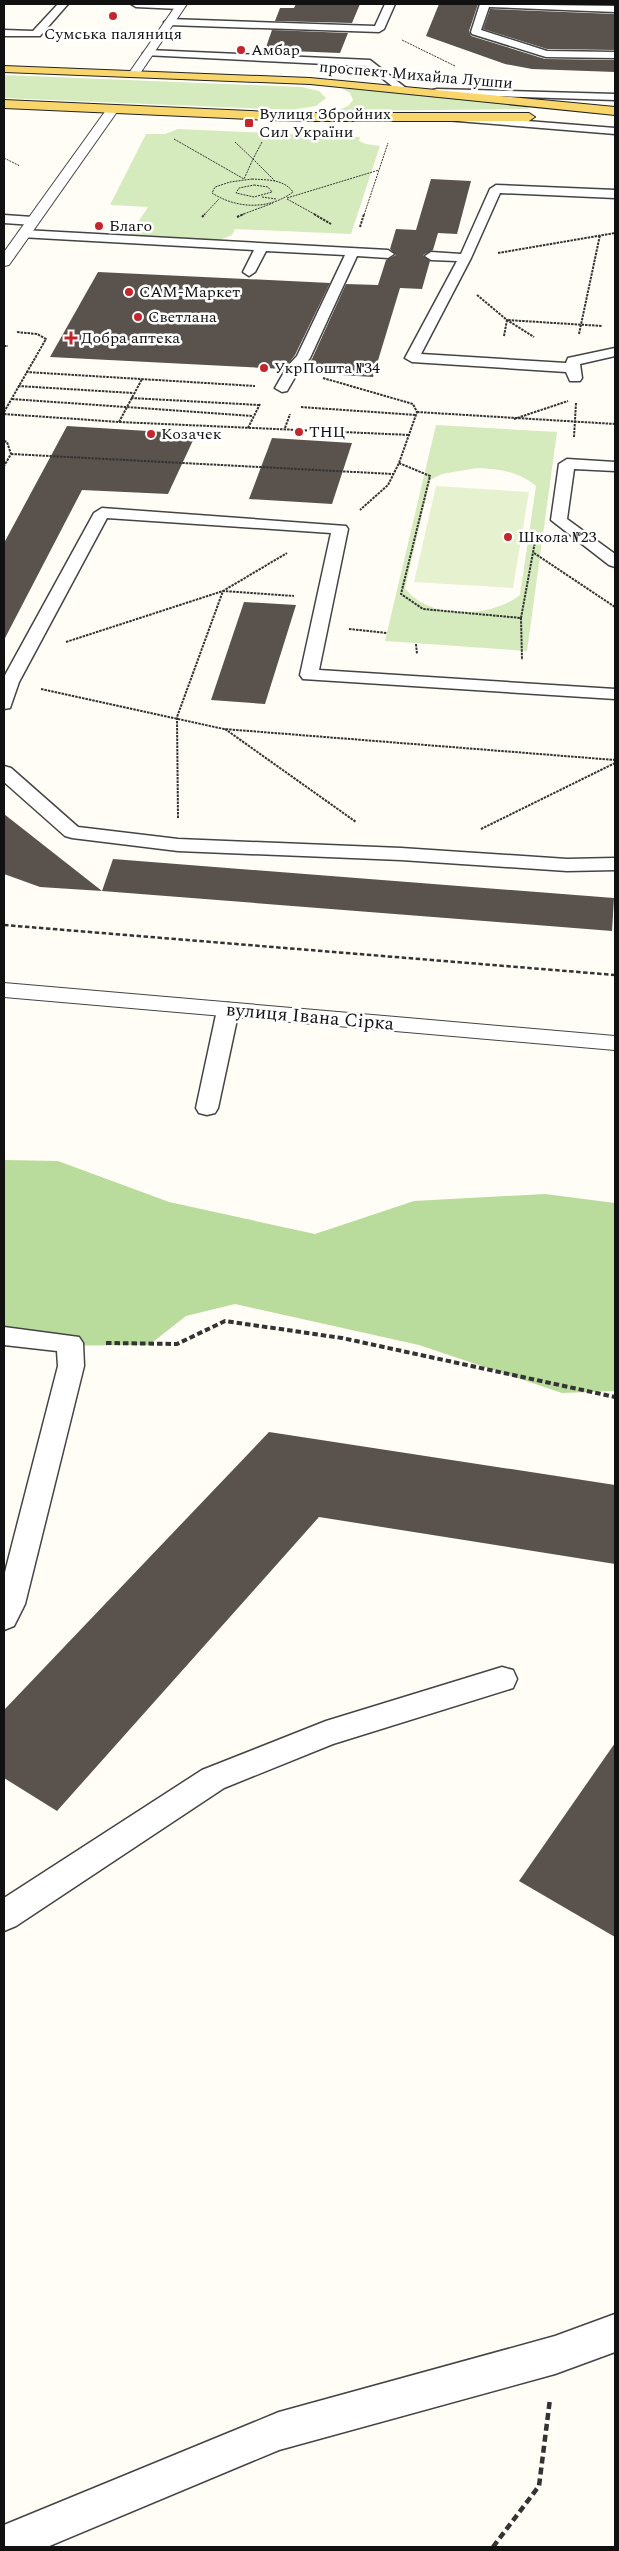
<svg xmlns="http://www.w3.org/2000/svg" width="619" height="2551" font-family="Spectral,serif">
	<rect width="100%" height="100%" fill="#fffdf5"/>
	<g fill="#d5ebbd" fill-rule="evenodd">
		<polygon points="4,75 301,87 319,91 326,98 316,106 291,110 4,98"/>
		<polygon points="341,88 526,106 529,109 336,111 348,106 353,100 350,93"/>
		<polygon points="178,129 360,137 359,141 366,144 380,146 351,234 235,229 232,235 219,240 129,236 148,207 110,205 146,134 165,134"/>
		<path d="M 436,425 L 557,432 L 527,651 L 385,641 ZM 477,468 C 499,469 519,471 536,486 L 520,595 C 491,618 428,620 405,588 L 430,480 L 442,474 Z"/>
	</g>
	<polygon fill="#b9dc9c" points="4,1160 58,1161 169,1202 315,1234 414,1201 545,1194 615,1203 615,1391 562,1393 419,1345 235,1304 186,1316 149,1345 4,1346"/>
	<polygon fill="#e6f2cf" points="436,486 529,492 513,588 414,582"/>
	<g fill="#5a524d">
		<polygon points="296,4 360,4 352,23 275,21 280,8 294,8"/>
		<polygon points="439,4 478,4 469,31 471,36 545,59 615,60 615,72 532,69 505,64 426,36"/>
		<polygon points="490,9 615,14 615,50 547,49 483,29"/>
		<polygon points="272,30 348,33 340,53 265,50"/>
		<polygon points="431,179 471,181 457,234 438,233 433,250 423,255 430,261 422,289 400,288 373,377 325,374 326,371 302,370 312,359 346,284 378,285 386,260 396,255 390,249 396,229 416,230"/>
		<polygon points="98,272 269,280 330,283 295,355 284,369 50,357"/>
		<polygon points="67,426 196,434 168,494 82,490 4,640 4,543"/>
		<polygon points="272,438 352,443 332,504 249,499"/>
		<polygon points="244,602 296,605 265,704 211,700"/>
		<polygon points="4,814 102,891 40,887 4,874"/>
		<polygon points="113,859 614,898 612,931 102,891"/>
		<polygon points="269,1432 615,1485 615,1564 319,1517 57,1811 4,1778 4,1710"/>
		<polygon points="615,1743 615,1937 519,1881"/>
	</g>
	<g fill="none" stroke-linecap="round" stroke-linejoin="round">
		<defs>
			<g id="service">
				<polygon points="58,4 68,4 40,36 4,36 4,30 33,31"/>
				<polygon points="131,4 183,4 185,6 180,9 136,7"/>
				<polygon points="385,4 395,4 384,29 379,32 169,25 164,22 169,19 375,26"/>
				<polygon points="480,4 615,6 615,12 489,7 481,30 547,51 615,52 615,58 546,57 472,34 471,32"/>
				<polygon points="148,50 370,60 406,88 405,90 397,90 367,66 144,55 143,53"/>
				<polygon points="437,89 615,94 615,100 433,94 433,90"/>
				<polygon points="449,115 615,128 615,134 445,120 445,116"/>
				<polygon points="496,185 615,190 615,198 500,193 471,258 421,354 566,363 568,358 615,348 615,356 580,364 582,378 580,381 570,381 566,372 412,362 405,358 457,261 431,260 425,256 431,252 461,254 490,189"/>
				<polygon points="4,215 33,217 39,221 33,225 4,223"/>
				<polygon points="24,230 388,250 394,254 388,258 357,256 310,358 298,372 287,391 282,392 275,388 287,367 297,356 345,255 266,251 255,272 249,276 243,272 254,250 20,237 18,234 20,231"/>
				<polygon points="567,459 615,462 615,471 574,469 567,519 615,554 615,567 609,565 551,520 559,464"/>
				<polygon points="102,508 346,526 348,529 319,670 615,689 615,699 303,679 300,675 331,533 107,518 19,682 10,708 4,709 4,677 94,513"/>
				<polygon points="4,766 11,768 78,827 178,839 401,848 567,859 615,858 615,870 567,871 401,860 178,851 72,838 65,836 4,782"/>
				<polygon points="228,1003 236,1005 239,1010 218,1108 215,1113 207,1115 199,1113 196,1108 217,1010 220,1005"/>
				<polygon points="4,1327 79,1337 83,1343 84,1366 25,1604 14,1626 4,1630 4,1576 58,1366 57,1351 4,1345"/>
				<polygon points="502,1667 513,1670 517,1679 513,1688 333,1744 224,1788 16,1926 4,1931 4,1898 202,1770 326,1721"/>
				<polygon points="615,2314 615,2352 555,2374 279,2450 47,2547 4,2547 4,2525 279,2412 555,2336"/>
			</g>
			<polygon id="minor" points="177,4 187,4 139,75 131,75 129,73"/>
			<g id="tertiary">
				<polygon points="113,105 119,109 9,265 4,266 4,252 109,106"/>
				<polygon points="4,983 615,1036 615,1050 4,997"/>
			</g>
			<g id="primary">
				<polygon points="4,66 310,78 615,107 615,115 310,84 4,72"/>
				<polygon points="4,100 295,113 529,113 535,117 529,121 295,121 4,108"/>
			</g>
		</defs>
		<use href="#service" stroke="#444" stroke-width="3"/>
		<use href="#minor" stroke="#444" stroke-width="2"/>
		<use href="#tertiary" stroke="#444" stroke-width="2"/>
		<use href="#primary" stroke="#222" stroke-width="2"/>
		<g stroke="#333" stroke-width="1" stroke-dasharray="2 1" stroke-linecap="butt">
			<polyline points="402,40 455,66"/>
			<polyline points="174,139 244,179 253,159 275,181"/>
			<polyline points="235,142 253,159 262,142"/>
			<polyline points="4,158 20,166"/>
			<path d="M 252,179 C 267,180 284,179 293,192 C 269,210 237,209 212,193 L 215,187 L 230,182 Z"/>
			<polygon points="254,185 268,187 272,192 254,197 236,193 239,188"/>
			<polyline points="262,197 276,199"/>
			<polyline points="287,198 379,170"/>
			<polyline points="287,199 316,215"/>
			<polyline points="204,215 219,199"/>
			<polyline points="241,215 273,203"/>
			<polyline points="364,215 388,143"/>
		</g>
		<g stroke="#333" stroke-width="2" stroke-dasharray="2.5 1" stroke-linecap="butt">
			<polyline points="314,214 331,224"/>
			<polyline points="202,217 205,214"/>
			<polyline points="237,217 244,214"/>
			<polyline points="360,227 364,214"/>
			<polyline points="498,253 615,233"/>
			<polyline points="477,295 507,320 534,337"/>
			<polyline points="579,334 600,235"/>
			<polyline points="504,336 507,320 602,326"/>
			<polyline points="4,346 8,346"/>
			<polyline points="26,372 255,386"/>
			<polyline points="323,378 413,404 417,412 399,463 388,485 360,510"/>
			<polyline points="18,386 133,393"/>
			<polyline points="131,398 259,405"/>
			<polyline points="12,399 253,416"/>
			<polyline points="301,407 416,415"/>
			<polyline points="4,412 46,339 37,334 16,332"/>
			<polyline points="417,412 615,424"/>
			<polyline points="4,414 119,422 410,435"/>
			<polyline points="514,419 568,401"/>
			<polyline points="119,422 142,379"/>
			<polyline points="248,428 260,404"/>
			<polyline points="285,428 290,414"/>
			<polyline points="574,437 576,403"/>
			<polyline points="4,441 7,442 11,454 4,466"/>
			<polyline points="11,454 393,474"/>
			<polyline points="399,463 430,476 401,594 423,609 521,618 522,660"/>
			<polyline points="534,553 615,607"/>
			<polyline points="521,618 536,536"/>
			<polyline points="349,629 387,633"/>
			<polyline points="66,642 223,591 287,553"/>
			<polyline points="416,644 417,654"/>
			<polyline points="41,689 224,729 615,760"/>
			<polyline points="225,729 356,822"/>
			<polyline points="178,818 177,717 223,591 294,596"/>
			<polyline points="481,829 615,763"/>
		</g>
		<polyline stroke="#333" stroke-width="2.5" stroke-dasharray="4.5 2.5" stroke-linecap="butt" points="4,925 615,975"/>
		<polyline stroke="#333" stroke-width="4" stroke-dasharray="5.5 3" stroke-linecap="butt" points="106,1343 177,1344 225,1321 342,1338 615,1397"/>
		<polyline stroke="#333" stroke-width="4.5" stroke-dasharray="7 4" stroke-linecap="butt" points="493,2547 539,2486 550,2399"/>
		<use href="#service" fill="#fff" fill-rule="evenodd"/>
		<use href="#minor" fill="#fff" fill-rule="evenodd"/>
		<use href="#tertiary" fill="#fff" fill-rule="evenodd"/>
		<use href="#primary" fill="#f9d66b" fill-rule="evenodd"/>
	</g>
	<g fill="#c4262e" stroke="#fff" stroke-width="2">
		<circle cx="113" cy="16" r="5"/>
		<circle cx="241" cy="50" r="5"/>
		<rect x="244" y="118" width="10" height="10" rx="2.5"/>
		<circle cx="99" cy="226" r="5"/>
		<circle cx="129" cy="292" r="5"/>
		<circle cx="138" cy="317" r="5"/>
		<path d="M68.5 330.5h5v5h5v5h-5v5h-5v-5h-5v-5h5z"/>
		<circle cx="264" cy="368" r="5"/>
		<circle cx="299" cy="432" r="5"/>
		<circle cx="151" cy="434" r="5"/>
		<circle cx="508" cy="537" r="5"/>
	</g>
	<g text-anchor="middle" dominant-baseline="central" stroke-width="5" stroke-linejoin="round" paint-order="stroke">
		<g font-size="16" fill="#111" stroke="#fff" text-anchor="start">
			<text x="113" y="34" text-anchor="middle">Сумська паляниця</text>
			<text x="251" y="50">Амбар</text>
			<text x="259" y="114">Вулиця Збройних<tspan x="259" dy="18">Сил України</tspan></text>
			<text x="109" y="226">Благо</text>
			<text x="139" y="292">САМ-Маркет</text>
			<text x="148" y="317">Светлана</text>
			<text x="81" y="338">Добра аптека</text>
			<text x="274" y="368">УкрПошта №34</text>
			<text x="309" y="432">ТНЦ</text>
			<text x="161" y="434">Козачек</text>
			<text x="518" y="537">Школа №23</text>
		</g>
		<g font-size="16" fill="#111" stroke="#fff">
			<text transform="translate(416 75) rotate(5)">проспект Михайла Лушпи</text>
		</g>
		<g font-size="19" fill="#111" stroke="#fff">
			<text transform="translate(310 1017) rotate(5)">вулиця Івана Сірка</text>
		</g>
	</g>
	<rect width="619" height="2551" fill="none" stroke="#111111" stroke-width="10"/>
</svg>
